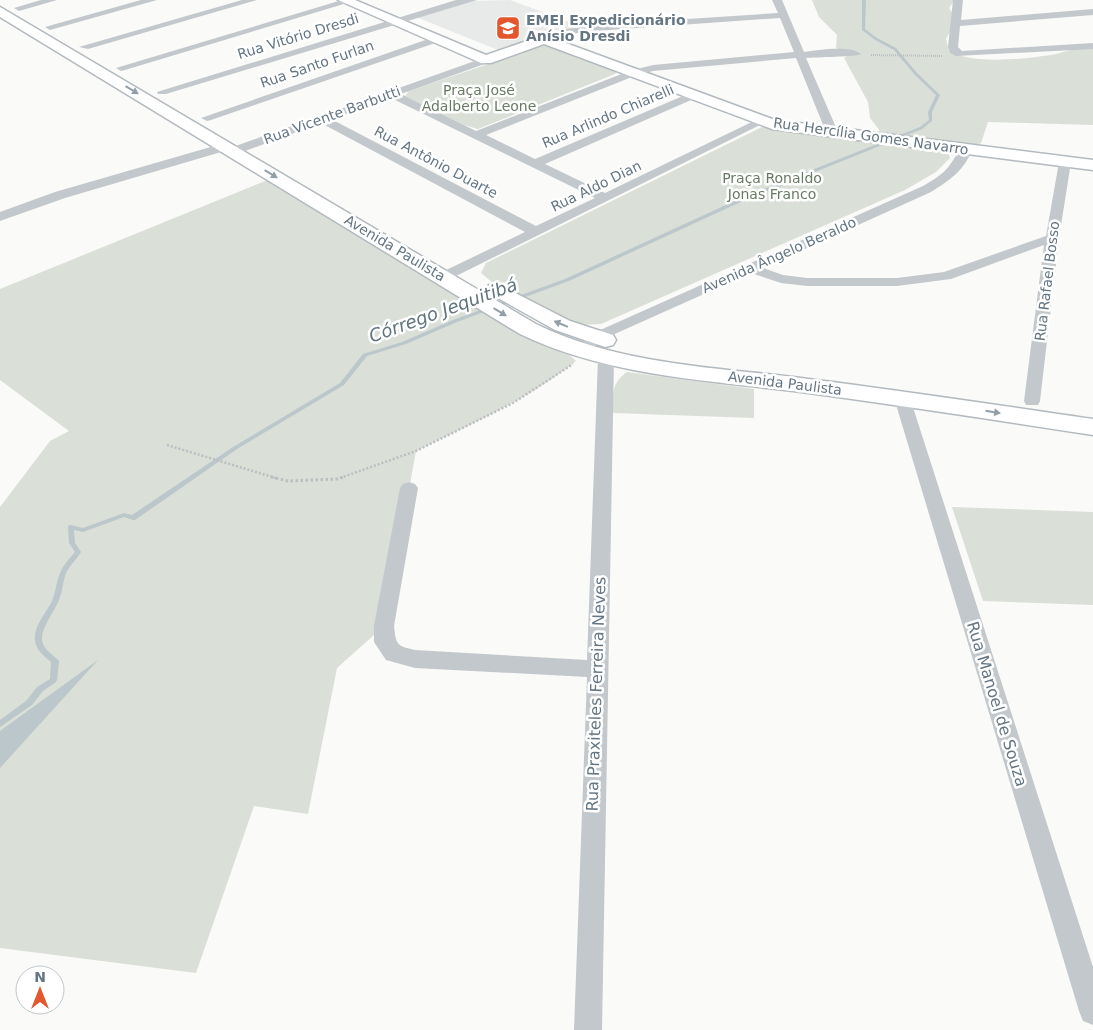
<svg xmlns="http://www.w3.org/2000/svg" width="1093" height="1030" font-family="'DejaVu Sans',sans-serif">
	<rect width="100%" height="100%" fill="#fafaf8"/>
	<polygon fill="#e8e9e9" points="510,0 578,25 568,31 503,52 416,17 472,1"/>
	<g fill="#dadfd7">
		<path d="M 812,0 L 955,0 L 949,8 L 957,20 L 946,39 L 949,51 C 972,65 1029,59 1056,54 C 1070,51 1079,46 1093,47 L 1093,125 L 988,122 L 981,143 L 975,146 L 883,135 L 870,118 L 868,102 L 844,58 L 848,55 L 836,48 L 837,35 L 819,17 Z"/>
		<polygon points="541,46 551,46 617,71 615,74 478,129 464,125 405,96 409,91"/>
		<polygon points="764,126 943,150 948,153 950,158 936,172 905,190 601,324 577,325 493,283 481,273 486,263"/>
		<path d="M 275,177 L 555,342 L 576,361 C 528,400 470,424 416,451 L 384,626 L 337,668 L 308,814 L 254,806 L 196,973 L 0,948 L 0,507 L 50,441 L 69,431 L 0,380 L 0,289 Z"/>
		<path d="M 627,372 L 754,389 L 754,418 L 613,413 C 613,395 611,383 627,372 Z"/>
		<polygon points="952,507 1093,512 1093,605 983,601"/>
	</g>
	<polygon fill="#bbc7cb" points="98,660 0,768 0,731"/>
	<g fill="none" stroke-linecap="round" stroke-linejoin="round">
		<path fill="#bbc7cb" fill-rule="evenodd" d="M 862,0 L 866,0 L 865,29 L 877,38 L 896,48 L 917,73 L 940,95 L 932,112 L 932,121 L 922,129 L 745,200 L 569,281 L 457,322 L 406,344 L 367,356 L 344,385 L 237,449 L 135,520 L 133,520 L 124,517 L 83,532 L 74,530 L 75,543 L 81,552 C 77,559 71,564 67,571 C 63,579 63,589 60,597 C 56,610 41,627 42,640 C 43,650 53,654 59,661 L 57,680 L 56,682 L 43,691 L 32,705 L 0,727 L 0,720 L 26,701 L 37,687 L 50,679 L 51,662 C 44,656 36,650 35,641 C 33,627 46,613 52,601 C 56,592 56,581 61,571 C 64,564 70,558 75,552 L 69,543 L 68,527 L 69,525 L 71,525 L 83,528 L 124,513 L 132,515 L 233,447 L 340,383 L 363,354 L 402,342 L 453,320 L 565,279 L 741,198 L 920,127 L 929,120 L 928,112 L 936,95 L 915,75 L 894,50 L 875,40 L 862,30 Z"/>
		<defs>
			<g id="secondary">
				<polygon points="338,0 355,0 486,55 544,35 775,120 1093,160 1093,170 772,129 544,44 491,63 481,63"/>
				<path d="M 0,7 L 536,324 C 618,364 711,367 801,378 C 898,390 996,405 1093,419 L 1093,435 C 996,420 898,405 801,392 C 706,380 607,376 520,334 L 0,17 Z"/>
				<polygon points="496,283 570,321 613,335 616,340 613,345 605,347 555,330 489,293 486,289 489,285"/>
			</g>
		</defs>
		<use href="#secondary" stroke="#b3babf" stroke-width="3"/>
		<polyline stroke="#bbbfc2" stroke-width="2" stroke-dasharray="1 1" stroke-linecap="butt" points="871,55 942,56"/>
		<g stroke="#bbbfc2" stroke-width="2.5" stroke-dasharray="2 2" stroke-linecap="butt">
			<polyline points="167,445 276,478"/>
			<polyline points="340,478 416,451 513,403 573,364"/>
		</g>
		<polyline stroke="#bbbfc2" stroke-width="3" stroke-dasharray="2.5 2.5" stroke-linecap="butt" points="271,477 288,481 337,479 344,477"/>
		<g fill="#c3c8cc" fill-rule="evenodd">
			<polygon points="41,0 57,0 19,11 14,8"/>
			<polygon points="141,0 157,0 50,30 45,27"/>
			<polygon points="242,0 257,0 88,49 79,47"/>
			<polygon points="342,0 357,0 125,70 121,71 116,68"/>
			<polygon points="456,0 477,0 166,94 158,94 157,92"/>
			<path d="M 772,0 L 782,0 L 804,52 C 818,50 850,45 861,54 C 858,57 815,57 806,58 L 838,132 L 836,134 L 832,135 L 826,132 L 796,58 L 653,71 L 637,75 L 486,135 L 535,159 L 690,93 L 698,93 L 698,97 L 545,164 L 605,193 L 758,119 L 766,119 L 768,121 L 448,280 L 443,281 L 436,277 L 438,274 L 525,232 L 321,123 L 237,154 L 229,154 L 228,150 L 65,198 L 0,221 L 0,212 L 55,192 L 221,144 L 229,144 L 230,148 L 486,57 L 491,60 L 490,62 L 401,94 L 476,131 L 629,71 L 653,65 L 794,52 L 780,18 L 595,31 L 571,34 L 544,42 L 539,39 L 567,29 L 595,25 L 778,13 ZM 391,98 L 595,198 L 536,226 L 331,119 Z"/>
			<polygon points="953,0 963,0 961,20 1093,9 1093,15 960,26 958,47 962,51 1093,43 1093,49 956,56 950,53 948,47"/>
			<polygon points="437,36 442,39 441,41 211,120 207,121 201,118"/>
			<path d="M 966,145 L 972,149 C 965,170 950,180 931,192 L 763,268 L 783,275 L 807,278 L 897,278 L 944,272 L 1046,236 L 1059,162 L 1061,159 L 1069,159 L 1071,162 L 1059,238 L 1040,401 L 1038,405 L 1026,405 L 1024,401 L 1044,245 L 951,279 L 897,286 L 807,286 L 781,283 L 751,273 L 599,341 L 590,354 L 578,354 L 576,351 L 589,335 L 923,186 C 947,172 947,170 962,146 Z"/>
			<path d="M 606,353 L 614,358 L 602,1030 L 574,1030 L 587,677 L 415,668 L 386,660 L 374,642 L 374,626 L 400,488 L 403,484 L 409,482 L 415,484 L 418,488 L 394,626 C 396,645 397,646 415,650 L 587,660 L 598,358 Z"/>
			<polygon points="902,393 908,394 910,398 1093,967 1093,1025 1083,1021 1079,1011 894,398 896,394"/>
		</g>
		<use href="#secondary" fill="#fff" fill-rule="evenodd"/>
	</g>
	<defs><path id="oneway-solid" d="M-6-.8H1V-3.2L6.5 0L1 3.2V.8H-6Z" transform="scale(1.25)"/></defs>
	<g fill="#939fa8">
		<use href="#oneway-solid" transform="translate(132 90) rotate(31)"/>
		<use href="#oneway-solid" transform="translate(271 174) rotate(31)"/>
		<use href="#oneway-solid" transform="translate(500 312) rotate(31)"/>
		<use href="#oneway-solid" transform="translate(561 324) rotate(-157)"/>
		<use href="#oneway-solid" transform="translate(993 412) rotate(9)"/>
	</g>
	<defs>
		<symbol id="school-square" viewBox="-11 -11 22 22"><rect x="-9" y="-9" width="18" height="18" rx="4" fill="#e4572e" stroke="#fff"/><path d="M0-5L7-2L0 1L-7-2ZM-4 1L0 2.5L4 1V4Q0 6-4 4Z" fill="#fff"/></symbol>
	</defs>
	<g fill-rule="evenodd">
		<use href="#school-square" x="494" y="14" width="28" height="28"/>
	</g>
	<g text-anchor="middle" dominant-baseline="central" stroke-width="5" stroke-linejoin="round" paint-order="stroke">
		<g font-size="14" font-weight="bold" fill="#657683" stroke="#fff" text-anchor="start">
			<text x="526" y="20">EMEI Expedicionário<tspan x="526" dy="16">Anísio Dresdi</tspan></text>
		</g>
		<g font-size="14" fill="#657683" stroke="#fff">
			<text transform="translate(298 36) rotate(-17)">Rua Vitório Dresdi</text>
			<text transform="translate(317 64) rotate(-19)">Rua Santo Furlan</text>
			<text transform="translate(332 115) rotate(-20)">Rua Vicente Barbutti</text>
			<text transform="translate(608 116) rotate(-23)">Rua Arlindo Chiarelli</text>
			<text transform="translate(871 136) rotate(8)">Rua Hercília Gomes Navarro</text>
			<text transform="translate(436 162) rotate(28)">Rua Antônio Duarte</text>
			<text transform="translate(596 186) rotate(-26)">Rua Aldo Dian</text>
			<text transform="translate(395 248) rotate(31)">Avenida Paulista</text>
			<text transform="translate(779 255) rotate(-24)">Avenida Ângelo Beraldo</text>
			<text transform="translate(1047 281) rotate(-83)">Rua Rafael Bosso</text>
			<text transform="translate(785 383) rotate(7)">Avenida Paulista</text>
		</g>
		<g font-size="14" fill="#687a64" stroke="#fff">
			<text x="479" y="90">Praça José<tspan x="479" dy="16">Adalberto Leone</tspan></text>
			<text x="772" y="178">Praça Ronaldo<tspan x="772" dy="16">Jonas Franco</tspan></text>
		</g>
		<g font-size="16" fill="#657683" stroke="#fff">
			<text transform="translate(596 694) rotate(-88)">Rua Praxiteles Ferreira Neves</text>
			<text transform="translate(997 704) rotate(73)">Rua Manoel de Souza</text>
		</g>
		<g font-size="18" font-style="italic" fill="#60757c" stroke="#fff">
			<text transform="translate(443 310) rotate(-20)">Córrego Jequitibá</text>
		</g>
	</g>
	<g transform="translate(40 990)"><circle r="24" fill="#ffffff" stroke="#c1c8cd"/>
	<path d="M0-4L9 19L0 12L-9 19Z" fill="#e4572e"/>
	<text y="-8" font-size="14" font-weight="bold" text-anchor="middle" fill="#657683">N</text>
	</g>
</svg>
